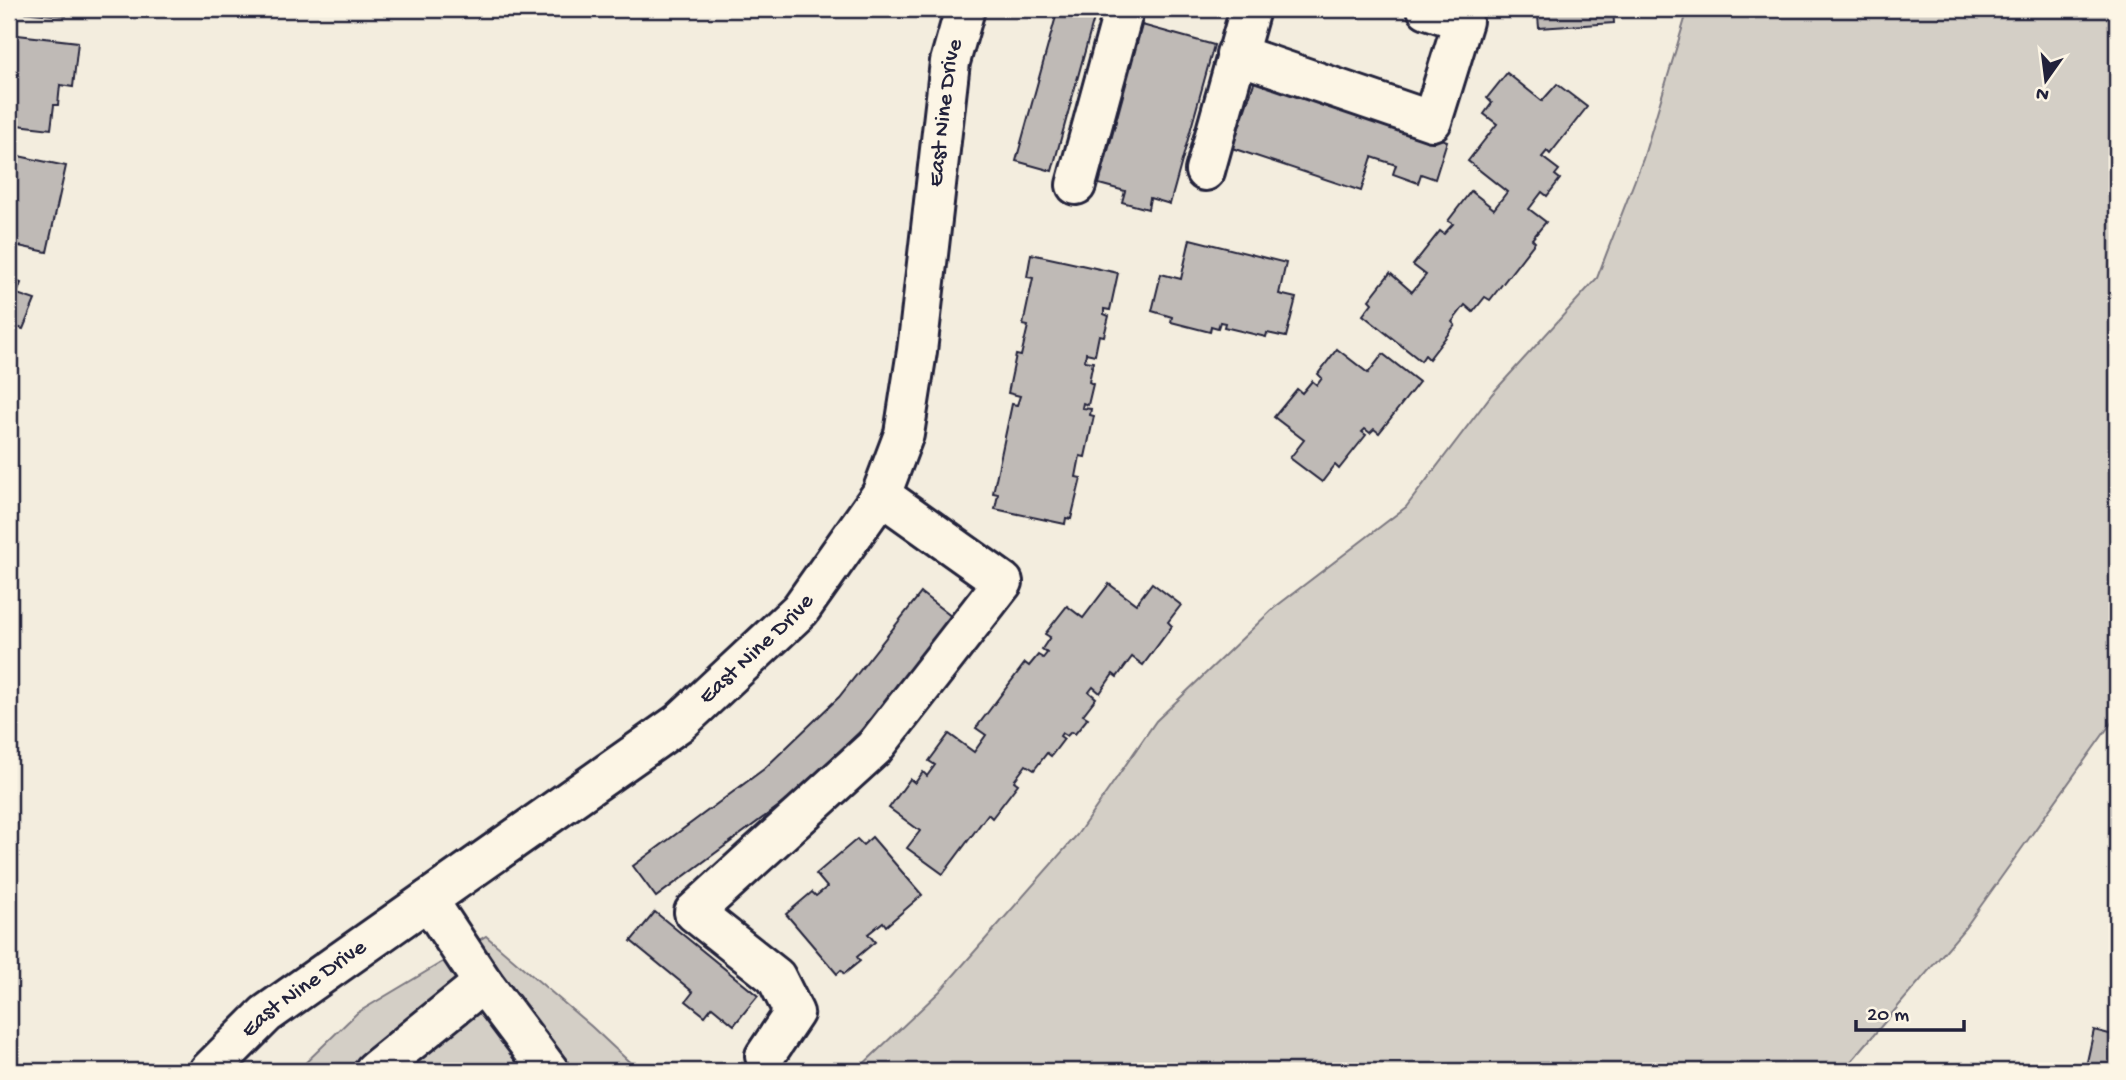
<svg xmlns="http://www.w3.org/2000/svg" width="2126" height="1080" font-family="'Gochi Hand',sans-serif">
	<rect width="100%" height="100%" fill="#f3edde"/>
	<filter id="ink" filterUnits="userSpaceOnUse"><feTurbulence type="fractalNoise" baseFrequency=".0143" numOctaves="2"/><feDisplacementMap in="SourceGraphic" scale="14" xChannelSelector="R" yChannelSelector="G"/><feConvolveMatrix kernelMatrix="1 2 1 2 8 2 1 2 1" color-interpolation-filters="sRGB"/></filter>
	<g filter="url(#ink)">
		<g fill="#d4cfc6" stroke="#7b7880" stroke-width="2">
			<polygon points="1688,9 2117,9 2117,715 1965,928 1843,1071 856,1071 940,991 1077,835 1156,721 1274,608 1406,507 1492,394 1597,278 1643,159"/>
			<polygon points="486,936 592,1027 639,1071 297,1071 357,1013"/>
		</g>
		<g fill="#bfbab6" stroke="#22223b" stroke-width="2">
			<polygon points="9,9 67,9 66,16 9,11"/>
			<polygon points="1058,9 1087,9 1096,11 1052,171 1016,161"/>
			<polygon points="1531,9 1613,9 1614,23 1539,28 1538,16 1531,17"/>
			<polygon points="1142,25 1214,45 1170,204 1150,198 1148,209 1122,202 1125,191 1099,184"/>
			<polygon points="9,34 78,42 73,87 60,85 58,105 54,105 51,129 9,124"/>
			<polygon points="1507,73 1542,101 1557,84 1587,107 1550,154 1547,151 1542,157 1559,170 1555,175 1560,179 1547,196 1542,192 1529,209 1546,222 1532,239 1535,242 1490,300 1485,297 1473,312 1465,305 1452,322 1455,325 1429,359 1425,355 1421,361 1363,315 1372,303 1369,300 1390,273 1412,292 1426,275 1413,265 1440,231 1444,234 1453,224 1448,221 1471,191 1494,209 1507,192 1468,161 1497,124 1484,114 1492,103 1487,98"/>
			<polygon points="1256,77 1447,141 1435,179 1421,174 1418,183 1393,174 1396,165 1372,157 1361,191 1232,148"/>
			<polygon points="9,154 66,166 47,252 9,244"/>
			<polygon points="1190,239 1286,263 1279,294 1296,298 1286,337 1267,333 1266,337 1224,327 1225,323 1220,322 1218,328 1211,326 1210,332 1171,322 1172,317 1152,311 1161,274 1181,279"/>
			<polygon points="1031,254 1118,273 1110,310 1104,309 1104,314 1109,316 1104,336 1099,335 1095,355 1086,353 1085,361 1093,362 1089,382 1093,384 1088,405 1083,403 1082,408 1091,409 1090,415 1094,416 1085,457 1080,456 1076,477 1081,478 1071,519 1066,518 1065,524 995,509 998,494 993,493 1012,404 1017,405 1020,396 1008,393 1016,355 1021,356 1028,326 1023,325 1033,278 1027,277"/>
			<polygon points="9,278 21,283 17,294 35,300 23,329 13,326 9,336"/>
			<polygon points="1337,349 1368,373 1383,354 1419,382 1379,433 1374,429 1370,433 1365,429 1362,432 1366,435 1339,469 1335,465 1322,482 1290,458 1304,440 1274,417 1297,389 1302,393 1312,381 1317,385 1322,378 1318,374"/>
			<polygon points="1152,583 1181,605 1168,622 1172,626 1143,665 1132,657 1117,677 1113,674 1100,693 1093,687 1089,692 1096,698 1083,715 1088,718 1075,734 1071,732 1067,736 1062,733 1060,736 1064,739 1051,756 1047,753 1034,770 1026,765 1014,781 1018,784 992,818 988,814 943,874 907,848 920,831 889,808 910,779 915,783 923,772 927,776 935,765 929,761 949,734 974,752 986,735 976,728 1025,663 1029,666 1038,655 1043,658 1047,653 1042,649 1050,637 1045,634 1067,606 1083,618 1109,584 1136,604"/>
			<polygon points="921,593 952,617 868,724 791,797 656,897 633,866 764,769 839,697"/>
			<polygon points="872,837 922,895 886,926 883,922 868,934 875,942 857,957 860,961 844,974 841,970 837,974 786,914 812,892 816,896 827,887 816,874 857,839 863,845"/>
			<polygon points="655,912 758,996 734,1025 712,1007 705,1016 686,1001 693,992 631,941"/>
			<polygon points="2094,1030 2117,1036 2117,1071 2085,1071"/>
		</g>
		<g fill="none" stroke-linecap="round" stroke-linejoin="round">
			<defs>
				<g id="minor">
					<polyline points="1236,54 1432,121 1463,21 1427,9"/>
					<polyline points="1205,171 1250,9"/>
					<polyline points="1076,185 1124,9"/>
					<polyline points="428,900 483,983"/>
					<polyline points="765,1056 794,1013 776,977 694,912 874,748 1003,582 881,495"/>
					<path id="s1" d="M 209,1071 L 266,1014 L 679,723 L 800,610 L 881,495 L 904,434 L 917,351 L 950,62 L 965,9"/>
					<polyline points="374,1071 483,983 549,1071"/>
				</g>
			</defs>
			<use href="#minor" stroke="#22223b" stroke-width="44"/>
			<use href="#minor" stroke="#fcf5e5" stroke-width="38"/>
		</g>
	</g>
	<g text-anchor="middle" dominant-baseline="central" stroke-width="5" stroke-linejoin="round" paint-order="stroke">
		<g font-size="23" fill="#22223b" stroke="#fcf5e5">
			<text stroke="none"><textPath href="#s1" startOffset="1281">East Nine Drive</textPath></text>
			<text stroke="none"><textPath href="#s1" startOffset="693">East Nine Drive</textPath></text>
			<text stroke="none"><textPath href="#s1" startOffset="126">East Nine Drive</textPath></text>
		</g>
	</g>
	<rect width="2126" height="1080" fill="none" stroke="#fcf5e5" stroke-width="35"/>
	<rect x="18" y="18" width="2091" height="1045" fill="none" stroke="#22223b" stroke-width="2.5" filter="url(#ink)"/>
	<g transform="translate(2046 80) rotate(194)" stroke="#fcf5e5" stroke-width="5" paint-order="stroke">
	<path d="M0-5L12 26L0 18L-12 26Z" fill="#22223b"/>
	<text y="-10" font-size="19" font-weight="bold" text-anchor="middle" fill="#22223b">N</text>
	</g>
	<path d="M1856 1020v10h108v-10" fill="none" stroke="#22223b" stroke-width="3.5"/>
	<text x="1867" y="1020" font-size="21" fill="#22223b" stroke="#fcf5e5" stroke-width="5" paint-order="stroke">20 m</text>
</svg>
